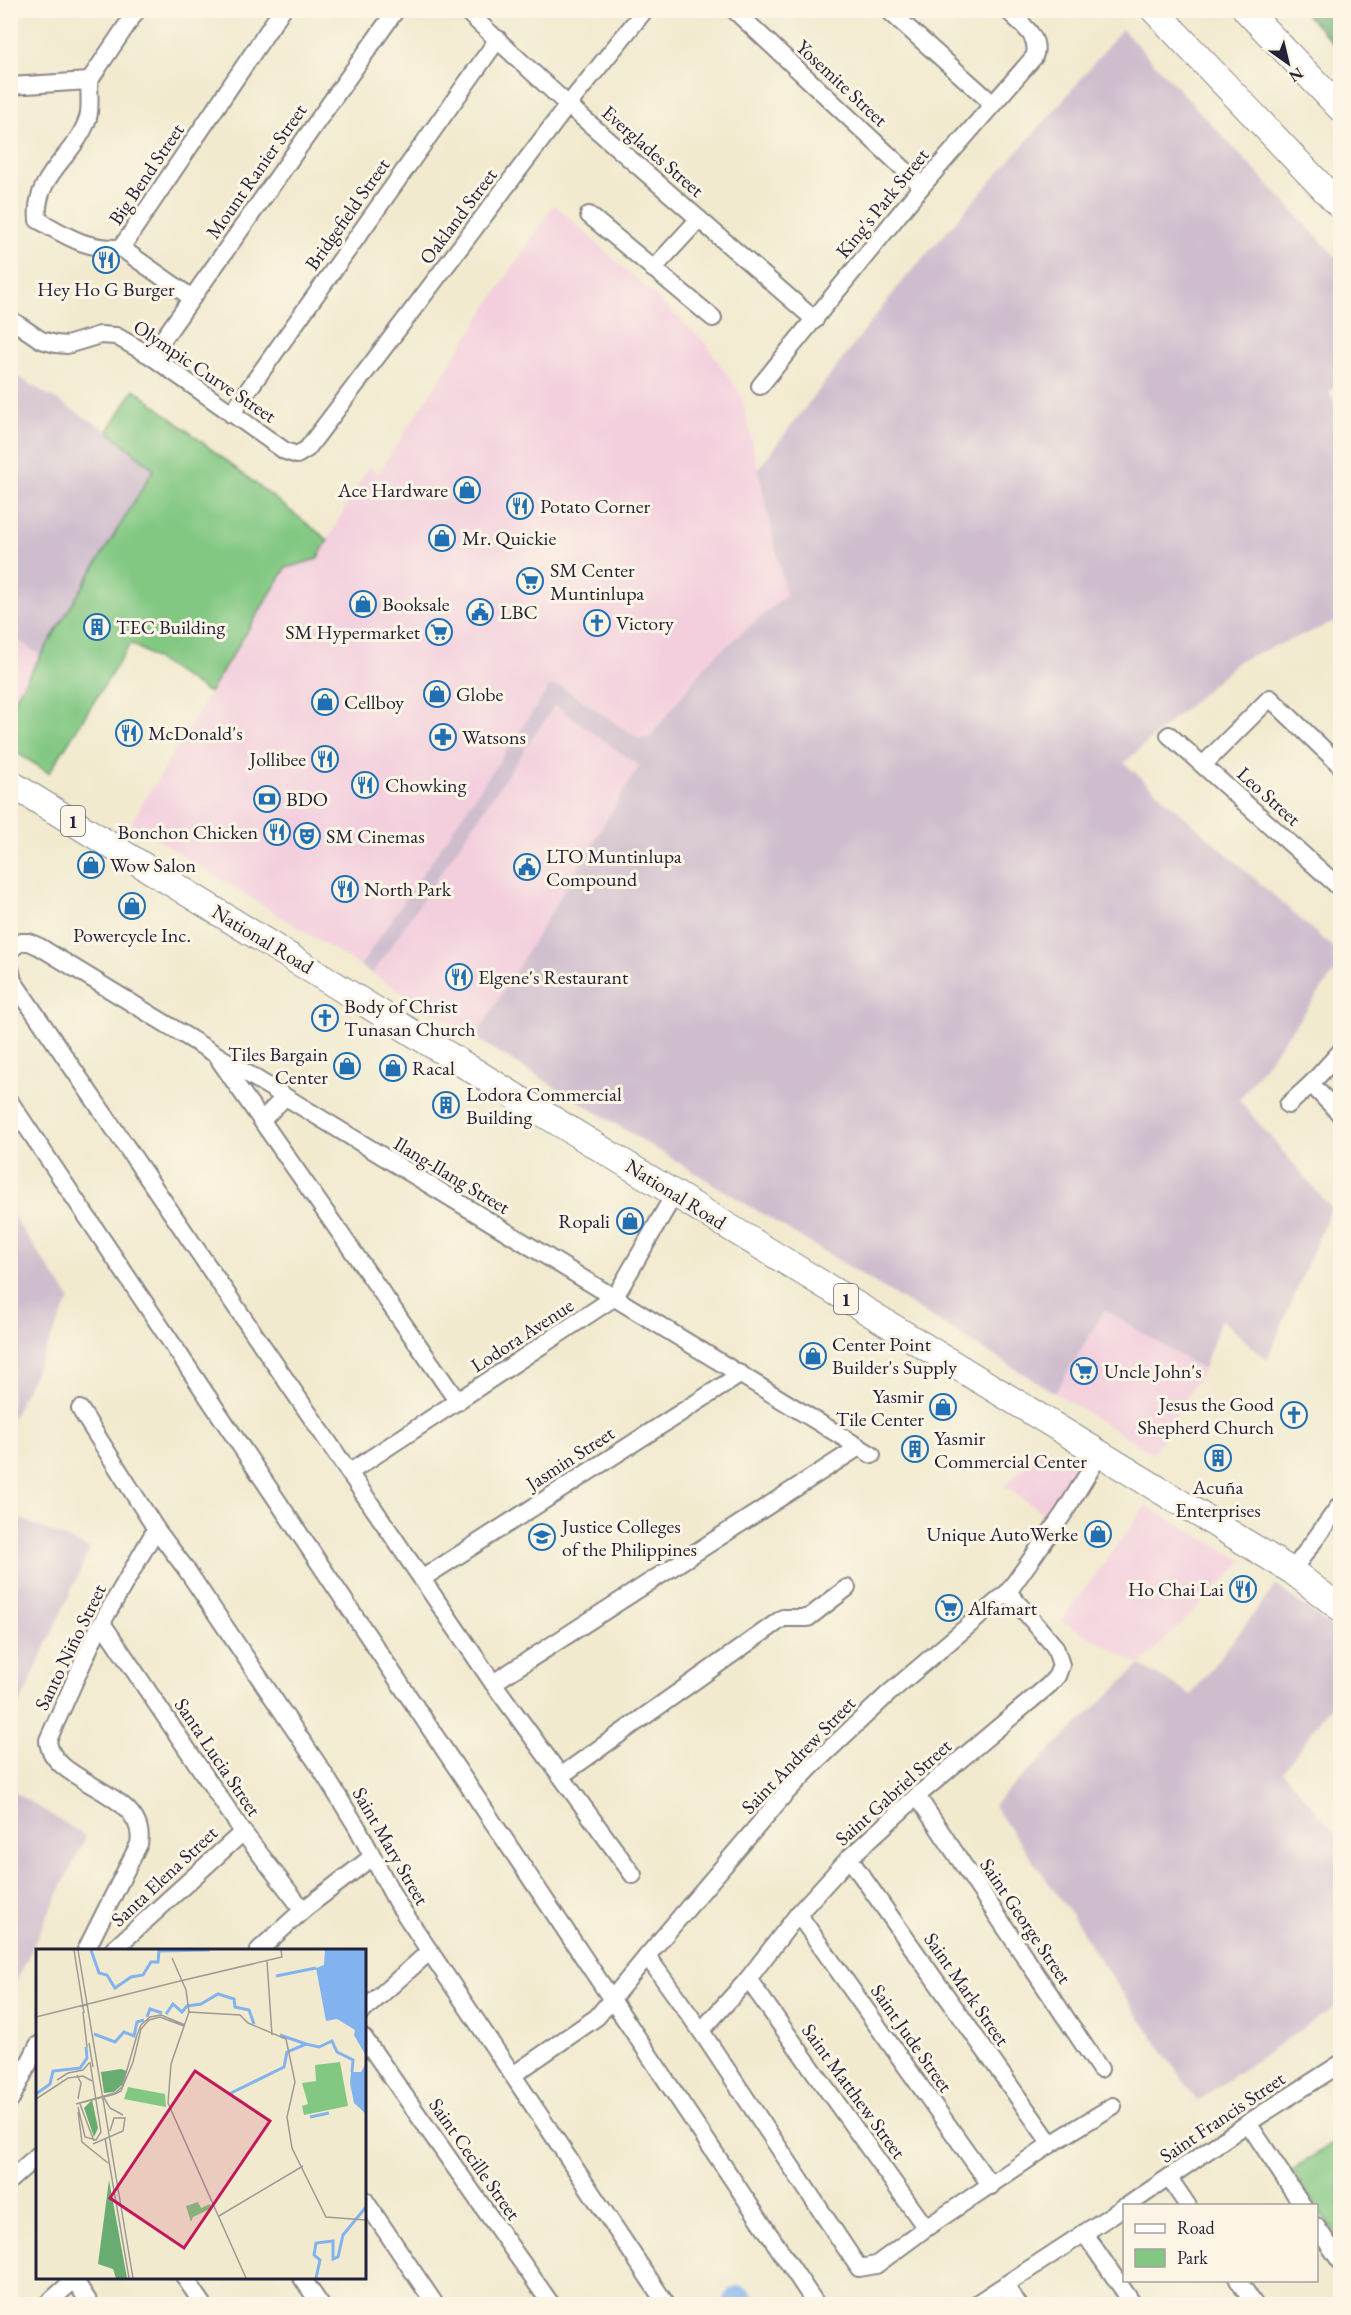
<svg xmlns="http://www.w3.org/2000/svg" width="1351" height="2315" font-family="'EB Garamond',serif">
	<rect width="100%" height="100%" fill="#fcf5e5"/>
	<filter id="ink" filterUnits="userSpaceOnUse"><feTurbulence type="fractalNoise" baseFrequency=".0167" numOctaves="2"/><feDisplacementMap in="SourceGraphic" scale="12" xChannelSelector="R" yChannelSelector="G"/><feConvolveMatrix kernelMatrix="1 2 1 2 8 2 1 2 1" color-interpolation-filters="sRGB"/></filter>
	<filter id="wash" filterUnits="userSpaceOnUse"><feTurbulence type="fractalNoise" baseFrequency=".008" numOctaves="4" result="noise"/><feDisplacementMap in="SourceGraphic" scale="24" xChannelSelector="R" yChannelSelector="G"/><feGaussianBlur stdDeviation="1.35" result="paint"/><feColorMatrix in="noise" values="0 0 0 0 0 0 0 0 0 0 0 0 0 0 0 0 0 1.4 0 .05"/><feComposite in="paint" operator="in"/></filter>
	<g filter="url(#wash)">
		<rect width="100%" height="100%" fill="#f1eacf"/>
		<g fill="#f3cfde">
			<polygon points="554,204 704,341 742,397 786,595 709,661 649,738 639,740 563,687 550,686 360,966 131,823 286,568 317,559 369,465 378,474"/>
			<polygon points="11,636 41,656 11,705"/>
			<polygon points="555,704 639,766 475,1038 372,974"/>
			<polygon points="1105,1310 1203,1370 1153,1454 1055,1393"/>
			<polygon points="1044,1448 1078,1467 1073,1481 1050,1518 1004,1486"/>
			<polygon points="1146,1506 1244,1561 1140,1665 1061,1621"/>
		</g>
		<g fill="#cfbdce">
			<polygon points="1122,29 1340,261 1340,381 1329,392 1340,415 1340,620 1240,660 1124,763 1340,954 1340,965 1239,1100 1331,1208 1267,1360 1221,1319 1203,1370 1105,1310 1055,1393 475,1038 639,766 555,705 372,974 360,966 550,686 562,687 639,739 649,738 709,661 786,595 758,469 901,283 1065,98"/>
			<polygon points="10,372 108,431 154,469 41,656 11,636"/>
			<polygon points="11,1213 70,1299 11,1421"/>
			<polygon points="11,1515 90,1549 11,1724"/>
			<polygon points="1276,1585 1340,1634 1340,1693 1283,1772 1340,1839 1340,2003 1197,2101 1091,1947 1079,1925 993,1805 1140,1665 1191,1695"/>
			<polygon points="11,1790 86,1836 11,1992"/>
		</g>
		<g fill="#82c883" stroke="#52755f" stroke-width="1.5">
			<polygon points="134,389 328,540 317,559 286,568 209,693 131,643 49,773 11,749 11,705 154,469 108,431"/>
			<polygon points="1337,2140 1340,2146 1339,2240 1292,2170"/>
		</g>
		<polygon fill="#69ac71" stroke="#466756" stroke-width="1.5" points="1303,11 1340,11 1340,50"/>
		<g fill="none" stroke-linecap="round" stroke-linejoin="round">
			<polyline stroke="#83b3ee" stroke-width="30" points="737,2304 739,2301"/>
		</g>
	</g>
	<g filter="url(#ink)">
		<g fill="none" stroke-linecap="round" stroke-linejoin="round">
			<defs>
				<g id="minor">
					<polyline points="465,10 568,105 815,320"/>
					<polyline points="734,10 922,186"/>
					<polyline points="888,10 993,104"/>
					<path d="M 89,81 C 89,92 91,107 88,118 C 76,156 33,175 38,220 C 69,237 84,249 121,248 L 282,10"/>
					<polyline points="10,86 89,81 137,10"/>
					<polyline points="589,215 713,318"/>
					<polyline points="121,248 192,298"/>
					<polyline points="653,269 699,219"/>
					<polyline points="10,319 41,340 56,344 67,345 100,335 116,336 151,356 285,451 297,455 307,449 568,105 645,10"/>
					<polyline points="151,356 396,10"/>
					<path d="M 760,386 L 922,186 L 1034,57 C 1042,37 1020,23 1007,10"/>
					<polyline points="231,414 498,39"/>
					<polyline points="1169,735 1340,888"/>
					<polyline points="1203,765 1270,698 1340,765"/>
					<polyline points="10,950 21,942 29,942 40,947 872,1455"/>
					<polyline points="10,968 13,981 493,1683 633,1875"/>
					<polyline points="220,1061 458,1402"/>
					<polyline points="1311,1084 1340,1114"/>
					<polyline points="10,1102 816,2304"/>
					<polyline points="1288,1105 1311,1084 1340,1052"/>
					<polyline points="262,1120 284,1098"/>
					<polyline points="80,1409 156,1529 186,1569 321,1769 357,1827 396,1901 666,2304"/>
					<polyline points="350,1472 615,1297 675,1193"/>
					<polyline points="1292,1571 1340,1505"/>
					<polyline points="423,1578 741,1374"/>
					<polyline points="102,1623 243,1832 303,1910"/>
					<polyline points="493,1683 859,1447"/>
					<polyline points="562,1775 783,1618 808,1618 847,1588"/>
					<polyline points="917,1796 1100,2069"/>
					<polyline points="849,1858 1051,2144"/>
					<polyline points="798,1914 991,2186"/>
					<path d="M 86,1950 L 139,1844 C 149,1791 50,1784 48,1740 L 97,1631 L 156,1529"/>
					<polyline points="113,1950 243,1832"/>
					<polyline points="259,1950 303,1910 372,1857"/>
					<polyline points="647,1956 701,2031 859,2268 876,2265 926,2228 1051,2144 1113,2106"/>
					<polyline points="748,1979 926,2228"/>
					<polyline points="364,2010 430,1951"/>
					<polyline points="701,2031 748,1979 798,1914 849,1858 917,1796 1049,1685 1057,1676 1061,1665 1055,1647 1008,1592"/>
					<polyline points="364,2038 551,2304"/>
					<polyline points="513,2075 597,2017 647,1956 783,1796 816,1762 888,1694 1008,1592 1064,1513 1100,1454"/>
					<polyline points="10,2101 38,2045"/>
					<polyline points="1248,2123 1303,2206"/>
					<polyline points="1169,2178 1188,2206"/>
					<polyline points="10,2180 38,2155"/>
					<polyline points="364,2199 435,2304"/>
					<polyline points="1127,2206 1248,2123 1340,2064"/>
					<polyline points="1316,2226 1340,2261"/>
					<polyline points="1084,2233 1133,2304"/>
					<polyline points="185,2278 203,2304"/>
					<polyline points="302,2278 320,2304"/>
					<polyline points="74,2279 90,2304"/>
					<polyline points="1238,2280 1254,2304"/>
					<polyline points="1006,2286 1018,2304"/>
					<polyline points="47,2304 76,2278"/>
					<polyline points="976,2304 1124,2207"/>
				</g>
				<g id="highway">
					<polyline points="1154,10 1340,206"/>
					<polyline points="1246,10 1340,108"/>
					<polyline points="10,783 495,1084 1230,1533 1292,1571 1340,1608"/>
				</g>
			</defs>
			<use href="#minor" stroke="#8a8685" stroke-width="20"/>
			<use href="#highway" stroke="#8a8685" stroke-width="28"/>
			<use href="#minor" stroke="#fff" stroke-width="16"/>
			<use href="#highway" stroke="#fff" stroke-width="26"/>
		</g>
	</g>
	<defs>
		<symbol id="restaurant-ring" viewBox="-11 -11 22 22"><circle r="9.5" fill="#fcf5e5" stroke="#1f6fb2" stroke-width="1.5"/><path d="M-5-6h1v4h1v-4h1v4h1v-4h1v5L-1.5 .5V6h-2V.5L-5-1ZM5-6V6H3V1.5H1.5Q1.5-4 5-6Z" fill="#1f6fb2"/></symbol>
		<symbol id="shop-ring" viewBox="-11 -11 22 22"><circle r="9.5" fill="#fcf5e5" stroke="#1f6fb2" stroke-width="1.5"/><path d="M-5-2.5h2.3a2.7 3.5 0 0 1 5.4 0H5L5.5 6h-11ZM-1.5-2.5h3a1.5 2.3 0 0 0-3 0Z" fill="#1f6fb2"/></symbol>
		<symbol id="supermarket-ring" viewBox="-11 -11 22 22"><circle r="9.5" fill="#fcf5e5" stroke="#1f6fb2" stroke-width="1.5"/><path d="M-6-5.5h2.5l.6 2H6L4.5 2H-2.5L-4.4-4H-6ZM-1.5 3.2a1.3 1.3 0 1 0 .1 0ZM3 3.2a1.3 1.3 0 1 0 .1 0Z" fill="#1f6fb2"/></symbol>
		<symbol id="civic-ring" viewBox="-11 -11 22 22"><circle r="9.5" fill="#fcf5e5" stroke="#1f6fb2" stroke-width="1.5"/><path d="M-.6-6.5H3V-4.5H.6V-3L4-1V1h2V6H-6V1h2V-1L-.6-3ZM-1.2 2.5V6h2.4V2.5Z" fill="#1f6fb2"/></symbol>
		<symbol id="church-ring" viewBox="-11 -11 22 22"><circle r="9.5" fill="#fcf5e5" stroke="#1f6fb2" stroke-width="1.5"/><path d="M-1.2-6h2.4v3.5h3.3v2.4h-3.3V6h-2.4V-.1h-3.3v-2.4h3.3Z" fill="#1f6fb2"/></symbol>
		<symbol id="building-ring" viewBox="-11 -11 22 22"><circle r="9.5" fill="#fcf5e5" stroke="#1f6fb2" stroke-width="1.5"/><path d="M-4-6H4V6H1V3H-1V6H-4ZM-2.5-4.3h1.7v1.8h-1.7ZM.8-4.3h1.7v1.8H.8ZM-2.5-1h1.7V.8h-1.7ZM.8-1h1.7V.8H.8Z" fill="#1f6fb2"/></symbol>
		<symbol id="pharmacy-ring" viewBox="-11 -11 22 22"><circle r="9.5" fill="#fcf5e5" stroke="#1f6fb2" stroke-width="1.5"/><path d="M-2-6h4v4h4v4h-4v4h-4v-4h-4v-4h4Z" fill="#1f6fb2"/></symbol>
		<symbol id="bank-ring" viewBox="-11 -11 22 22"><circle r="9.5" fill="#fcf5e5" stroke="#1f6fb2" stroke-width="1.5"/><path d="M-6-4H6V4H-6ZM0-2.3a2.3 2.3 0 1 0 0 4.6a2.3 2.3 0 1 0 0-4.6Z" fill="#1f6fb2"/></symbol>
		<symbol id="theatre-ring" viewBox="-11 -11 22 22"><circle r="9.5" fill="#fcf5e5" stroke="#1f6fb2" stroke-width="1.5"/><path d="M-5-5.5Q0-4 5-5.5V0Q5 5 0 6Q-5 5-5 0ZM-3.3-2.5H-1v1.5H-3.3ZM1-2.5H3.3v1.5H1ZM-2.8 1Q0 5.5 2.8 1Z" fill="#1f6fb2"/></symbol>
		<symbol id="university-ring" viewBox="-11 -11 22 22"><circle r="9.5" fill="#fcf5e5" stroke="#1f6fb2" stroke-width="1.5"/><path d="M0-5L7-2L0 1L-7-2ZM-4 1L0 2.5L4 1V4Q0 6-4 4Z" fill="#1f6fb2"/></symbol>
	</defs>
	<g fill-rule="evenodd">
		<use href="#restaurant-ring" x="91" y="245" width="30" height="30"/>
		<use href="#shop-ring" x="452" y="475" width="30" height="30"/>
		<use href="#restaurant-ring" x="505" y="491" width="30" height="30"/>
		<use href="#shop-ring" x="427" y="523" width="30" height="30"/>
		<use href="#supermarket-ring" x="515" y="566" width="30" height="30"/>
		<use href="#shop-ring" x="348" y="589" width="30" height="30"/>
		<use href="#civic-ring" x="465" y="597" width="30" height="30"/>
		<use href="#church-ring" x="582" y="608" width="30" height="30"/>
		<use href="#building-ring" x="82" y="612" width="30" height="30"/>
		<use href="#supermarket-ring" x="424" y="617" width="30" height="30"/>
		<use href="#shop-ring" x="422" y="679" width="30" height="30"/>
		<use href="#shop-ring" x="310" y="687" width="30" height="30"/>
		<use href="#restaurant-ring" x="114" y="718" width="30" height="30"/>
		<use href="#pharmacy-ring" x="428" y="722" width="30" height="30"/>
		<use href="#restaurant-ring" x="310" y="744" width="30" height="30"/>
		<use href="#restaurant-ring" x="350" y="770" width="30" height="30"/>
		<use href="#bank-ring" x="252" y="784" width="30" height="30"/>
		<use href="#restaurant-ring" x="262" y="817" width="30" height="30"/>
		<use href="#theatre-ring" x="292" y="821" width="30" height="30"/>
		<use href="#shop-ring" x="76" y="850" width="30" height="30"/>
		<use href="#civic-ring" x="512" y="852" width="30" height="30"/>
		<use href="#restaurant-ring" x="330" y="874" width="30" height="30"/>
		<use href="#shop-ring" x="117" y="891" width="30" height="30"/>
		<use href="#restaurant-ring" x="444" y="962" width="30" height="30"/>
		<use href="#church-ring" x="310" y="1003" width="30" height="30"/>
		<use href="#shop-ring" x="332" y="1051" width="30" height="30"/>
		<use href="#shop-ring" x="378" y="1053" width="30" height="30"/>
		<use href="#building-ring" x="431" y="1090" width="30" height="30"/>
		<use href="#shop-ring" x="615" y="1206" width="30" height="30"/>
		<use href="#shop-ring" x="798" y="1341" width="30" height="30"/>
		<use href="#supermarket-ring" x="1069" y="1356" width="30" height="30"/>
		<use href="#shop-ring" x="928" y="1392" width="30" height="30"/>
		<use href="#church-ring" x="1279" y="1400" width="30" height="30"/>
		<use href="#building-ring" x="900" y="1434" width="30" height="30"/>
		<use href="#building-ring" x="1203" y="1443" width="30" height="30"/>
		<use href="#shop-ring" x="1083" y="1519" width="30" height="30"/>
		<use href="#university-ring" x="527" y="1522" width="30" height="30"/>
		<use href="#restaurant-ring" x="1228" y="1574" width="30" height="30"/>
		<use href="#supermarket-ring" x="934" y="1593" width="30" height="30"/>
	</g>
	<g text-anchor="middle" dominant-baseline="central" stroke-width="6" stroke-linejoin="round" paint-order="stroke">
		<g fill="#fcf5e5" stroke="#63616e" stroke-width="1.5">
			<rect x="61" y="806" width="24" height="30" rx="4.5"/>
			<rect x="834" y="1284" width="24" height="30" rx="4.5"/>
		</g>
		<g font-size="18" font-weight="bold" fill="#22223b">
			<text x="73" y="821">1</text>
			<text x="846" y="1299">1</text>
		</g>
		<g font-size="20" fill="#22223b" stroke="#fcf5e5">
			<text transform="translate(842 83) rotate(43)">Yosemite Street</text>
			<text transform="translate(653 151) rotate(41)">Everglades Street</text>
			<text transform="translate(256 171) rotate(-55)">Mount Ranier Street</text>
			<text transform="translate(146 174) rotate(-56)">Big Bend Street</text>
			<text transform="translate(882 203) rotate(-51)">King's Park Street</text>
			<text transform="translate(347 214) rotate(-55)">Bridgefield Street</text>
			<text transform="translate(458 216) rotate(-53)">Oakland Street</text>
			<text transform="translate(205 371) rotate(34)">Olympic Curve Street</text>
			<text transform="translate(1269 796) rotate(42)">Leo Street</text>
			<text transform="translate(263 939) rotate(31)">National Road</text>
			<text transform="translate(452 1175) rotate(31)">Ilang-Ilang Street</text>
			<text transform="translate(676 1194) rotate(32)">National Road</text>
			<text transform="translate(522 1335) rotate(-33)">Lodora Avenue</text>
			<text transform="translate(570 1458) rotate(-33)">Jasmin Street</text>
			<text transform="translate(70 1647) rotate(-64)">Santo Niño Street</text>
			<text transform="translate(798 1755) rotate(-46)">Saint Andrew Street</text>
			<text transform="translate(218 1757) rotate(56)">Santa Lucia Street</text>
			<text transform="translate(893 1792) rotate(-42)">Saint Gabriel Street</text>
			<text transform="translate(391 1846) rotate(60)">Saint Mary Street</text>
			<text transform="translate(164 1876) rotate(-43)">Santa Elena Street</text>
			<text transform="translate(1026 1921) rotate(56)">Saint George Street</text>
			<text transform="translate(967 1989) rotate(55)">Saint Mark Street</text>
			<text transform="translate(912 2038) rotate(55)">Saint Jude Street</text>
			<text transform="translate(854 2091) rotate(54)">Saint Matthew Street</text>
			<text transform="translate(1222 2117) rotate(-34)">Saint Francis Street</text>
			<text transform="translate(475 2159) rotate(55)">Saint Cecille Street</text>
		</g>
		<g font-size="20" fill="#22223b" stroke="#fcf5e5" text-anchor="start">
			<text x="106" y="289" text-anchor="middle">Hey Ho G Burger</text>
			<text x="448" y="490" text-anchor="end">Ace Hardware</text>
			<text x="540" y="506">Potato Corner</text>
			<text x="462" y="538">Mr. Quickie</text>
			<text x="550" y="570">SM Center<tspan x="550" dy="23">Muntinlupa</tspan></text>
			<text x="382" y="604">Booksale</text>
			<text x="500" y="612">LBC</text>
			<text x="616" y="623">Victory</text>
			<text x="116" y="627">TEC Building</text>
			<text x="420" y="632" text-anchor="end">SM Hypermarket</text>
			<text x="456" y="694">Globe</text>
			<text x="344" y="702">Cellboy</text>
			<text x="148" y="733">McDonald's</text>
			<text x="462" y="737">Watsons</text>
			<text x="306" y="759" text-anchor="end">Jollibee</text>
			<text x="385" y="785">Chowking</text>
			<text x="286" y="799">BDO</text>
			<text x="258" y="832" text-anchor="end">Bonchon Chicken</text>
			<text x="326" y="836">SM Cinemas</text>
			<text x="546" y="856">LTO Muntinlupa<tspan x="546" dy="23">Compound</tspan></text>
			<text x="110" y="865">Wow Salon</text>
			<text x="364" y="889">North Park</text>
			<text x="132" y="935" text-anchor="middle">Powercycle Inc.</text>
			<text x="478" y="977">Elgene's Restaurant</text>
			<text x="344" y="1006">Body of Christ<tspan x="344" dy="23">Tunasan Church</tspan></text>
			<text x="328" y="1054" text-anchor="end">Tiles Bargain<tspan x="328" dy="23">Center</tspan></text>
			<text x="412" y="1068">Racal</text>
			<text x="466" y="1094">Lodora Commercial<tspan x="466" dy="23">Building</tspan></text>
			<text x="610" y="1221" text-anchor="end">Ropali</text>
			<text x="832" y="1344">Center Point<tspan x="832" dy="23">Builder's Supply</tspan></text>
			<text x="1104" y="1371">Uncle John's</text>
			<text x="924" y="1396" text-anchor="end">Yasmir<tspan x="924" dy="23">Tile Center</tspan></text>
			<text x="1274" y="1404" text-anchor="end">Jesus the Good<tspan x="1274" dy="23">Shepherd Church</tspan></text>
			<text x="934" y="1438">Yasmir<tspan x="934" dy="23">Commercial Center</tspan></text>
			<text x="1218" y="1487" text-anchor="middle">Acuña<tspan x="1218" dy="23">Enterprises</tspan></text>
			<text x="562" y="1526">Justice Colleges<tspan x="562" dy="23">of the Philippines</tspan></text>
			<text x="1078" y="1534" text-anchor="end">Unique AutoWerke</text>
			<text x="1224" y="1589" text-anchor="end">Ho Chai Lai</text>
			<text x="968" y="1608">Alfamart</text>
		</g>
	</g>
	<g transform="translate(36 1949)">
		<rect width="330" height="330" fill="#f1eacf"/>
		<path d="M 304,113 L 312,157 L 268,166 L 266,157 L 272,155 L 266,134 L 280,132 L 279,116 ZM 92,138 L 129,145 L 130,158 L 88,150 ZM 162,253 L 165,259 L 174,255 L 176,259 L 157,268 L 155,273 L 150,257 Z" fill="#82c883"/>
		<path d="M 85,120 L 91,122 L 87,135 L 78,143 L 68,144 L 65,123 ZM 56,151 L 62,179 L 58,188 L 48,159 ZM 73,231 L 91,329 L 80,329 L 77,320 L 62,315 Z" fill="#69ac71"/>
		<path d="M 289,1 L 330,1 L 330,107 L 318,86 L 319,81 L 301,70 L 290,72 L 280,19 L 288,16 ZM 330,114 L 330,165 L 318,154 L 314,134 L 315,123 L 325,123 Z" fill="#83b3ee"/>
		<path fill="none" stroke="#83b3ee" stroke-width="3" d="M 55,1 L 63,24 L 71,26 L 79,39 L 95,28 L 107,26 L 115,13 L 122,13 L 123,2 L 174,1M 240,27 L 280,19M 130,65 L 137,55 L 146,63 L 151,57 L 165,55 L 182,45 L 198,50 L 199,58 L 213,61 L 218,75M 111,68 L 114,60 L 126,64M 58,85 L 79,93 L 88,83 L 98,87 L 101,73 L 108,71M 244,86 L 270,95M 0,145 L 14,135 L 17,122 L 44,119 L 51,109 L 50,98M 193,145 L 248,118 L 251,103 L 270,95 L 283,98 L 296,92 L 301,103 L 317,111 L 316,123M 274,168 L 293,164M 280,329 L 284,311 L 278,306 L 280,294 L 297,292 L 297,310 L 302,308 L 307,286 L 330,258"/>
		<path fill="none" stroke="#9e9a94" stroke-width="1.5" d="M 38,1 L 48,64M 42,1 L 97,329M 136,9 L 150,41 L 153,63 L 135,115 L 132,154 L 210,329M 231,12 L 236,86M 144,32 L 246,8 L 245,1M 47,63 L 51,98M 152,63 L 204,66 L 212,74 L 250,90 L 259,133 L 251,168 L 256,199 L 290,268 L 330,271M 0,68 L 144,32M 148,77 L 124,68 L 113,71 L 105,80 L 97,113 L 85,142 L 79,145 L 40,155 L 79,144 L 86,138 L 101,86 L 105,76 L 114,68 L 125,66 L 149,76M 53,94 L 57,118M 41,126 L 45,134 L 42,150M 21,131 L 32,124 L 47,121 L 53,114M 68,149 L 74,159 L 87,166M 0,150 L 32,129 L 47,127 L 56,132M 44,155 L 58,192M 42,158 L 49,188 L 60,191 L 65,183 L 54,113M 42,163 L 46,193 L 72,214M 69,189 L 93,329M 57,195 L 87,182 L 89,169 L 78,169 L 74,182M 183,267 L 267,217"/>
		<path fill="#c2185b" fill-opacity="0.15" stroke="#c2185b" stroke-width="3" d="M 159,122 L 234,172 L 148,299 L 74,249 Z"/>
		<rect width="330" height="330" fill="none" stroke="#22223b" stroke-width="3"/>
	</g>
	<rect width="1351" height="2315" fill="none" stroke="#fcf5e5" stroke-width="36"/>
	<rect x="1123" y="2204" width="195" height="78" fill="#fcf5e5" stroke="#a5a1a1" stroke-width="1.5"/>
	<rect x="1135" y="2224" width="30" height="9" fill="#ffffff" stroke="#a5a1a1" stroke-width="1.5"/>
	<text x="1177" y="2234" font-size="18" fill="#22223b">Road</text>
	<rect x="1135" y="2249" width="30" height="18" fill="#82c883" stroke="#a5a1a1" stroke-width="1.5"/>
	<text x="1177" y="2264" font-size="18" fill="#22223b">Park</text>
	<g transform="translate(1288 63) rotate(146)" stroke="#fcf5e5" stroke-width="4.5" paint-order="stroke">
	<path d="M0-4.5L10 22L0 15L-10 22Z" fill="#22223b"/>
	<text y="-9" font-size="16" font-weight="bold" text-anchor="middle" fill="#22223b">N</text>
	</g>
</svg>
